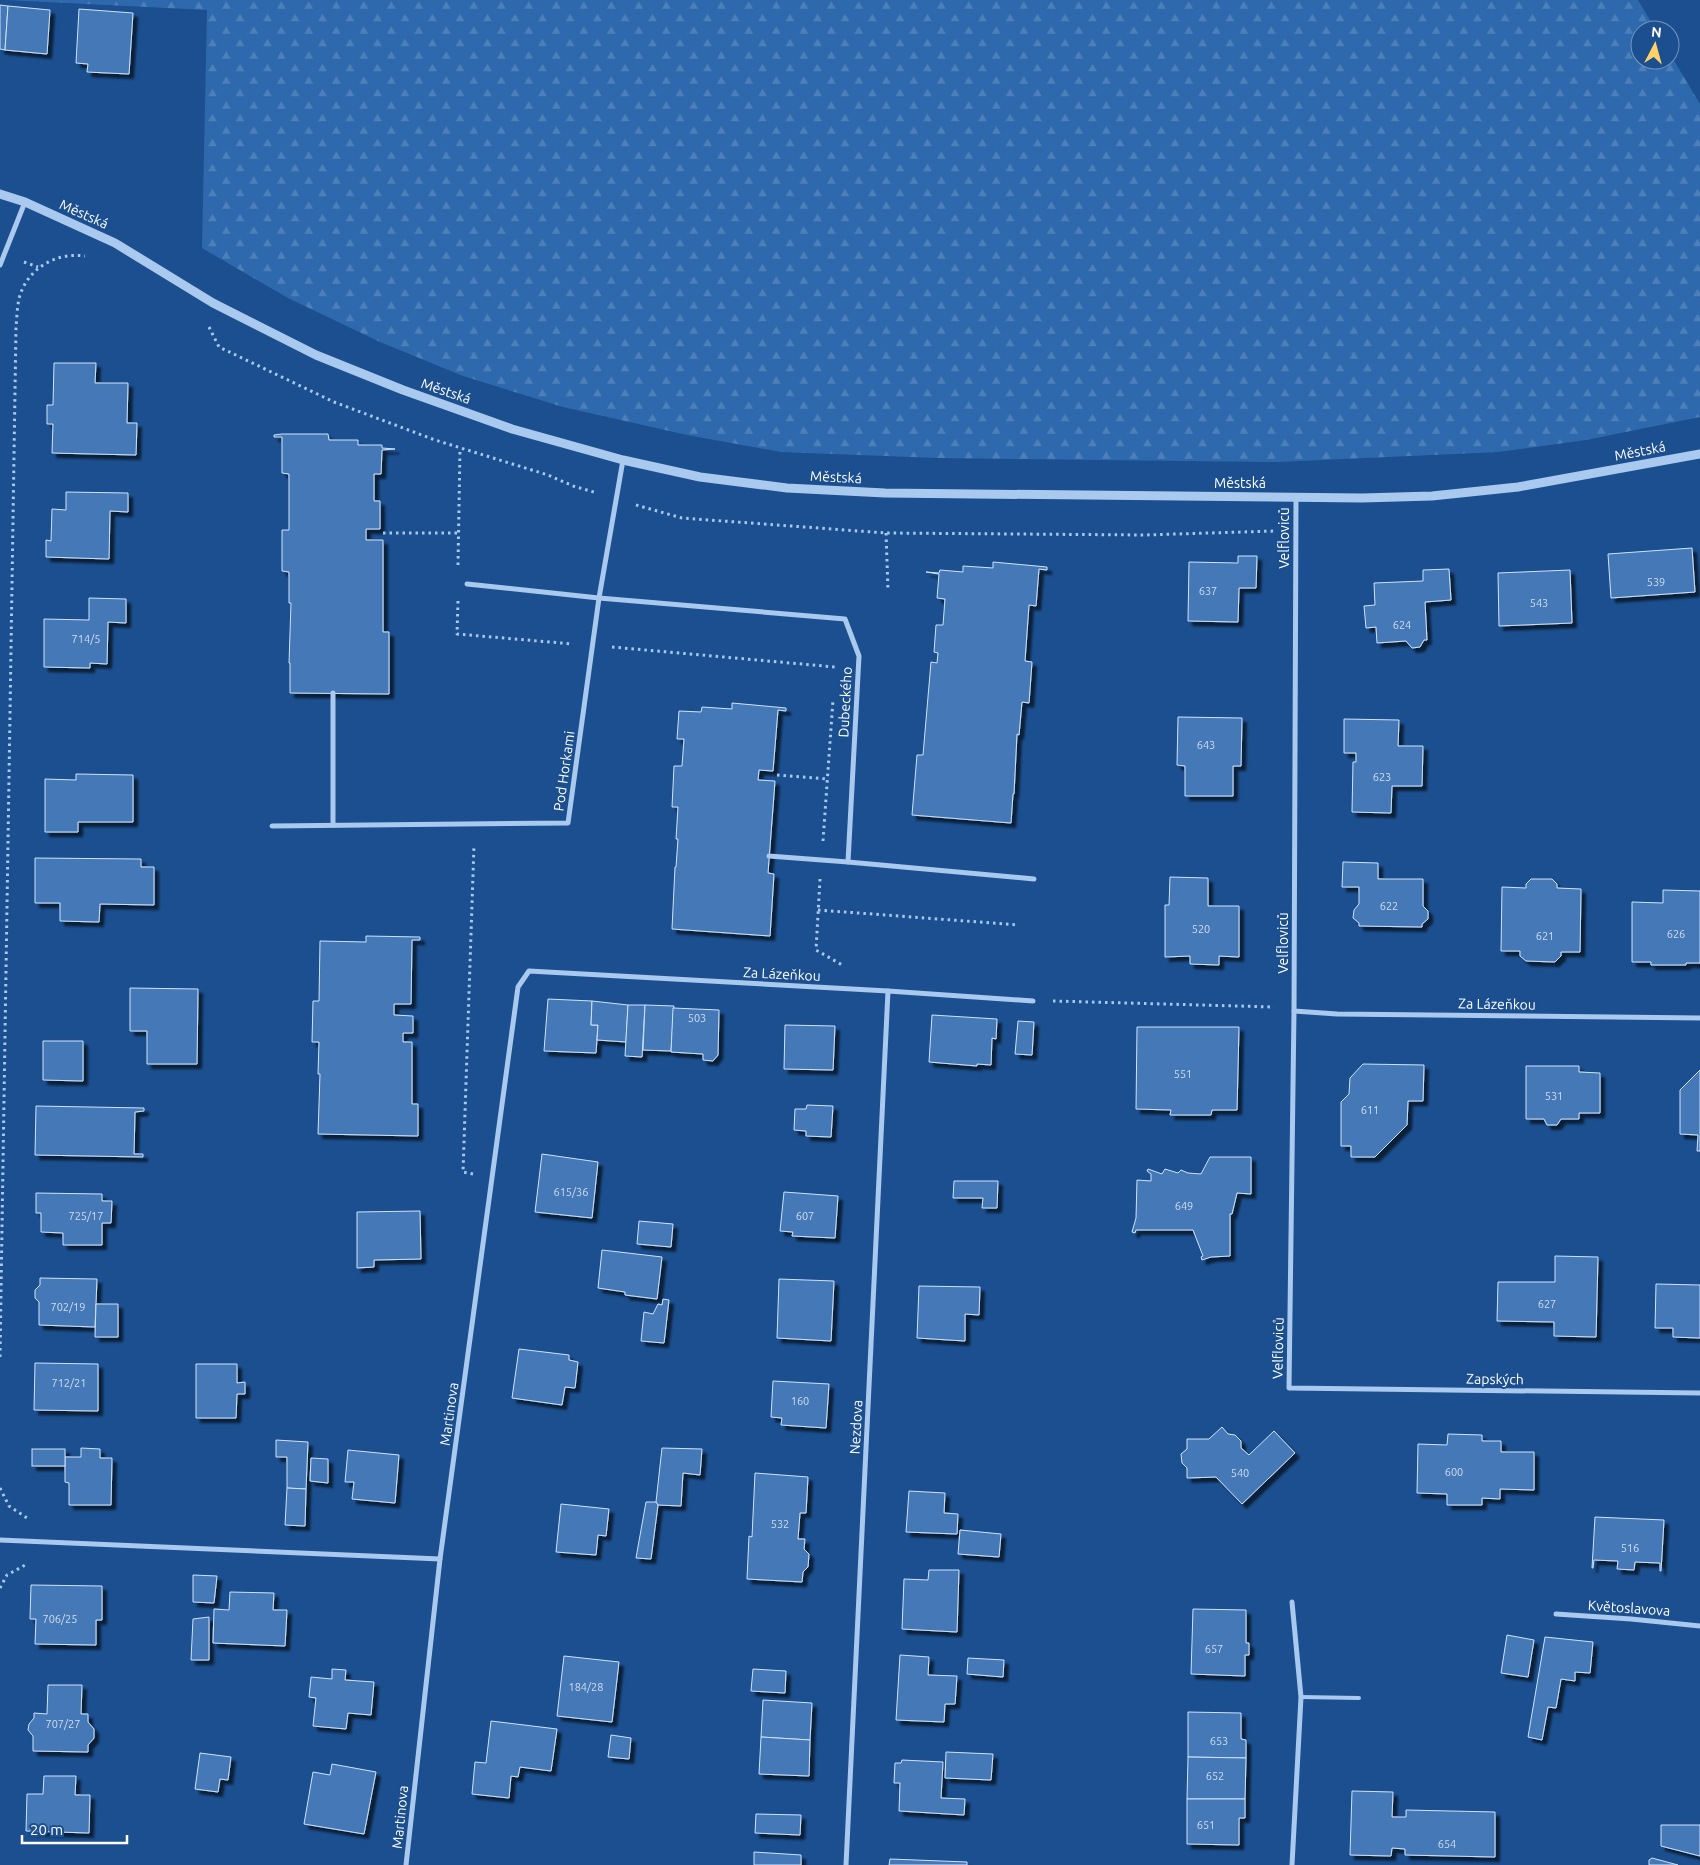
<svg xmlns="http://www.w3.org/2000/svg" width="1700" height="1865" font-family="Ubuntu,sans-serif">
	<defs>
		<pattern id="forest-firs" width="22" height="20" patternUnits="userSpaceOnUse" patternTransform="scale(1.25)"><rect width="22" height="20" fill="#2e69ad"/><path d="M5 1l3.5 6h-7zM16 11l3.5 6h-7z" fill="#4d80b9"/></pattern>
		<filter id="shadow"><feDropShadow dx="4.5" dy="4.5" stdDeviation="1" flood-color="#0009"/></filter>
	</defs>
	<rect width="100%" height="100%" fill="#1b4f8f"/>
	<polygon fill="url(#forest-firs)" points="6,0 1638,0 1656,30 1640,30 1640,60 1670,60 1670,54 1700,104 1700,417 1586,440 1498,452 1278,462 937,458 781,452 687,435 563,407 463,376 380,342 288,298 202,248 207,10"/>
	<g fill="#4478b7" stroke="#cfe3fa" filter="url(#shadow)">
		<polygon points="0,5 8,6 5,50 0,49"/>
		<polygon points="8,6 50,10 47,54 5,50"/>
		<polygon points="79,9 133,13 129,74 87,72 88,64 76,63"/>
		<polygon points="54,363 96,363 95,383 128,383 127,423 137,423 136,455 52,453 53,424 47,424 47,405 53,405"/>
		<polygon points="282,434 328,434 329,440 358,440 358,445 382,445 382,448 395,449 382,450 381,474 374,474 374,501 380,501 380,529 366,529 366,540 383,540 383,632 389,632 389,694 290,693 290,663 289,663 291,603 289,603 289,572 282,571 282,530 289,530 289,474 282,473 282,437 274,437 274,435"/>
		<polygon points="66,492 128,493 128,512 110,511 109,559 46,557 46,540 51,541 52,509 66,510"/>
		<polygon points="1692,548 1695,592 1611,598 1608,554"/>
		<polygon points="1238,556 1257,556 1256,588 1239,588 1238,622 1188,621 1189,562 1238,563"/>
		<polygon points="993,562 1047,567 1047,570 1039,569 1036,606 1029,605 1025,661 1032,662 1029,703 1022,702 1019,735 1017,734 1014,794 1013,794 1011,823 912,815 917,755 923,755 931,662 937,663 938,653 934,652 936,625 943,625 945,599 937,598 939,574 926,572 939,573 940,570 963,572 963,566 993,568"/>
		<polygon points="1449,569 1451,600 1425,602 1427,640 1424,640 1420,647 1412,648 1406,641 1377,643 1376,627 1366,628 1364,606 1375,605 1374,583 1423,581 1423,570"/>
		<polygon points="1570,570 1572,623 1499,626 1498,573"/>
		<polygon points="89,598 126,599 126,623 108,622 107,664 90,663 90,668 44,667 44,619 89,620"/>
		<polygon points="732,703 786,708 786,711 778,710 773,771 759,770 758,780 775,781 768,873 774,874 770,936 672,929 675,867 676,867 678,839 676,839 678,807 672,807 674,766 682,766 684,739 677,739 679,711 701,712 702,707 732,709"/>
		<polygon points="1178,717 1242,718 1241,766 1233,766 1233,796 1185,796 1185,766 1177,765"/>
		<polygon points="1344,719 1399,720 1398,746 1423,746 1422,786 1392,786 1391,813 1352,812 1353,762 1356,762 1356,753 1344,753"/>
		<polygon points="76,774 133,775 133,822 78,822 78,832 45,832 45,779 76,780"/>
		<polygon points="35,858 141,859 141,867 154,867 154,905 100,904 99,922 60,921 60,903 35,903"/>
		<polygon points="1343,862 1378,863 1378,879 1423,879 1423,906 1428,911 1428,919 1422,924 1422,927 1359,926 1359,923 1353,918 1354,910 1359,904 1359,887 1342,887"/>
		<polygon points="1170,877 1208,878 1208,906 1239,906 1239,957 1219,956 1219,965 1190,964 1190,956 1165,957 1165,905 1169,905"/>
		<polygon points="1531,879 1552,879 1557,884 1557,888 1581,889 1580,952 1561,952 1561,956 1555,962 1526,961 1520,956 1520,951 1501,951 1502,887 1526,888 1526,884"/>
		<polygon points="1663,890 1700,891 1700,963 1686,963 1686,965 1651,965 1651,962 1632,962 1632,902 1663,903"/>
		<polygon points="366,936 420,937 420,940 412,940 411,1004 394,1004 394,1015 413,1016 413,1033 403,1033 403,1042 412,1042 412,1104 418,1104 418,1136 318,1134 320,1074 318,1074 319,1042 312,1042 313,1001 319,1001 320,941 366,942"/>
		<polygon points="130,988 198,989 197,1064 147,1064 147,1031 130,1031"/>
		<polygon points="548,999 592,1001 591,1025 598,1025 596,1053 544,1051"/>
		<polygon points="592,1001 628,1005 626,1042 597,1040 598,1025 591,1025"/>
		<polygon points="628,1005 645,1005 642,1057 625,1056"/>
		<polygon points="645,1005 674,1006 671,1051 643,1050"/>
		<polygon points="673,1008 719,1010 718,1055 713,1061 703,1060 703,1054 671,1052"/>
		<polygon points="932,1015 997,1019 996,1039 992,1038 991,1065 977,1064 977,1066 929,1062"/>
		<polygon points="1018,1021 1034,1022 1032,1055 1015,1054"/>
		<polygon points="785,1025 835,1026 833,1070 784,1069"/>
		<polygon points="1137,1027 1239,1027 1237,1110 1212,1110 1211,1115 1170,1115 1171,1110 1136,1109"/>
		<polygon points="43,1041 83,1041 83,1081 43,1080"/>
		<polygon points="1363,1064 1424,1065 1423,1101 1408,1101 1407,1125 1375,1157 1351,1157 1351,1146 1341,1146 1341,1102 1349,1094 1350,1078"/>
		<polygon points="1526,1066 1579,1066 1579,1072 1600,1073 1600,1113 1579,1113 1579,1119 1561,1119 1557,1125 1547,1125 1544,1119 1526,1119"/>
		<polygon points="1700,1070 1700,1151 1697,1151 1698,1135 1680,1134 1680,1090"/>
		<polygon points="807,1105 833,1106 831,1137 806,1136 806,1131 794,1130 795,1109 806,1109"/>
		<polygon points="36,1106 144,1108 144,1111 135,1112 134,1154 143,1154 143,1157 35,1155"/>
		<polygon points="542,1154 598,1162 592,1218 535,1212"/>
		<polygon points="1210,1157 1251,1157 1251,1194 1237,1193 1232,1214 1230,1214 1230,1256 1211,1257 1202,1260 1201,1257 1203,1256 1193,1230 1136,1230 1135,1233 1132,1232 1136,1218 1137,1180 1151,1181 1151,1174 1147,1171 1148,1169 1162,1174 1165,1169 1178,1173 1181,1170 1188,1173 1201,1174"/>
		<polygon points="954,1181 998,1181 997,1208 982,1208 983,1198 953,1198"/>
		<polygon points="784,1192 838,1196 835,1238 792,1236 793,1232 780,1231"/>
		<polygon points="36,1193 102,1194 102,1201 112,1201 111,1223 102,1223 102,1245 63,1245 63,1233 41,1232 41,1213 36,1213"/>
		<polygon points="420,1211 421,1259 374,1260 374,1267 357,1268 357,1212"/>
		<polygon points="639,1221 673,1224 671,1247 637,1244"/>
		<polygon points="602,1250 662,1257 657,1299 625,1295 625,1292 598,1288"/>
		<polygon points="1555,1256 1598,1257 1596,1337 1554,1336 1554,1322 1497,1321 1498,1282 1555,1282"/>
		<polygon points="40,1278 97,1279 95,1327 39,1325 39,1302 35,1298 35,1290 40,1285"/>
		<polygon points="779,1279 834,1281 831,1341 777,1338"/>
		<polygon points="1656,1284 1700,1285 1700,1338 1673,1337 1673,1328 1655,1328"/>
		<polygon points="919,1286 980,1287 979,1315 965,1314 965,1341 917,1338"/>
		<polygon points="663,1299 669,1300 664,1343 641,1341 644,1312 653,1314 658,1304 662,1305"/>
		<polygon points="96,1304 118,1304 118,1337 95,1337"/>
		<polygon points="519,1349 569,1355 569,1360 578,1362 575,1388 565,1387 562,1405 512,1398"/>
		<polygon points="35,1363 98,1364 98,1411 34,1410"/>
		<polygon points="196,1364 237,1364 237,1383 245,1382 245,1394 237,1394 236,1418 196,1418"/>
		<polygon points="773,1381 829,1384 826,1428 781,1425 782,1418 771,1417"/>
		<polygon points="1222,1427 1228,1434 1235,1435 1241,1441 1241,1448 1249,1455 1274,1431 1295,1453 1242,1504 1216,1477 1187,1478 1187,1468 1182,1463 1181,1454 1187,1449 1187,1439 1209,1439"/>
		<polygon points="1448,1434 1482,1435 1482,1441 1501,1441 1501,1452 1534,1452 1534,1490 1500,1489 1500,1499 1482,1498 1482,1505 1447,1505 1447,1494 1417,1493 1418,1444 1447,1445"/>
		<polygon points="276,1440 308,1442 306,1489 287,1488 287,1457 276,1457"/>
		<polygon points="81,1448 100,1449 100,1458 112,1458 111,1505 69,1505 69,1483 65,1482 65,1457 81,1457"/>
		<polygon points="662,1448 702,1449 700,1475 683,1473 681,1506 658,1505 656,1502"/>
		<rect x="32" y="1449" width="33" height="17"/>
		<polygon points="348,1450 399,1455 395,1503 352,1499 354,1482 345,1482"/>
		<polygon points="311,1458 328,1459 328,1483 310,1481"/>
		<polygon points="755,1473 808,1477 806,1513 800,1513 798,1539 805,1539 804,1549 809,1554 808,1567 803,1572 802,1582 747,1579 749,1536 752,1537"/>
		<polygon points="287,1488 306,1489 305,1526 285,1525"/>
		<polygon points="909,1491 945,1493 944,1513 958,1514 957,1534 906,1532"/>
		<polygon points="646,1502 656,1502 658,1505 651,1559 636,1558"/>
		<polygon points="561,1504 609,1509 606,1536 598,1535 596,1555 556,1552"/>
		<polygon points="1595,1517 1664,1520 1661,1571 1660,1571 1660,1563 1635,1562 1634,1570 1617,1569 1618,1561 1594,1560 1593,1568 1592,1568"/>
		<polygon points="960,1530 1001,1534 999,1557 958,1554"/>
		<polygon points="929,1570 959,1570 957,1632 902,1629 904,1579 928,1580"/>
		<polygon points="193,1575 217,1576 214,1603 193,1602"/>
		<polygon points="31,1585 102,1586 102,1620 96,1620 96,1645 35,1644 36,1619 30,1619"/>
		<polygon points="230,1592 274,1593 273,1610 287,1610 285,1646 213,1643 214,1609 229,1610"/>
		<polygon points="1193,1609 1246,1610 1246,1643 1249,1643 1249,1655 1245,1655 1245,1676 1191,1674"/>
		<polygon points="209,1617 209,1660 191,1660 193,1619"/>
		<polygon points="1507,1635 1534,1640 1528,1677 1501,1673"/>
		<polygon points="1545,1637 1593,1642 1590,1673 1575,1672 1575,1681 1561,1679 1556,1708 1548,1707 1542,1740 1528,1737"/>
		<polygon points="900,1655 929,1657 928,1675 957,1676 955,1704 945,1704 944,1722 896,1720"/>
		<polygon points="564,1656 619,1662 612,1722 557,1716"/>
		<polygon points="968,1658 1004,1660 1003,1677 967,1674"/>
		<polygon points="332,1669 346,1670 345,1680 374,1682 371,1715 348,1713 346,1729 313,1726 316,1698 309,1697 311,1677 332,1679"/>
		<polygon points="753,1669 786,1671 785,1693 751,1691"/>
		<polygon points="48,1685 82,1685 81,1714 88,1714 88,1722 94,1729 94,1738 88,1745 88,1752 33,1751 33,1736 28,1730 29,1724 34,1718 34,1713 47,1714"/>
		<polygon points="763,1700 812,1703 810,1740 761,1737"/>
		<polygon points="1188,1712 1241,1713 1241,1739 1246,1740 1246,1758 1188,1757"/>
		<polygon points="491,1721 557,1729 551,1771 520,1767 518,1777 511,1776 509,1798 472,1794 475,1762 486,1763"/>
		<polygon points="611,1735 631,1738 629,1759 608,1757"/>
		<polygon points="761,1737 810,1740 809,1776 759,1774"/>
		<polygon points="946,1752 993,1754 991,1780 945,1778"/>
		<polygon points="200,1753 231,1757 228,1780 220,1779 218,1792 195,1789"/>
		<polygon points="1188,1757 1246,1758 1245,1799 1187,1799"/>
		<polygon points="902,1760 943,1762 941,1798 965,1799 964,1815 899,1811 900,1783 894,1783 895,1763 901,1763"/>
		<polygon points="332,1764 376,1772 364,1834 304,1824 313,1772 330,1775"/>
		<polygon points="44,1776 76,1776 75,1795 90,1795 89,1833 26,1831 27,1794 43,1794"/>
		<polygon points="1352,1791 1393,1792 1392,1817 1406,1817 1406,1810 1495,1812 1495,1857 1405,1855 1405,1849 1392,1848 1391,1856 1350,1855"/>
		<polygon points="1187,1799 1245,1799 1245,1818 1239,1818 1239,1845 1187,1844"/>
		<polygon points="756,1814 801,1815 800,1835 755,1833"/>
		<polygon points="1661,1825 1700,1825 1700,1856 1661,1846"/>
		<polygon points="754,1852 801,1855 801,1865 754,1865"/>
		<polygon points="1652,1858 1678,1865 1649,1865 1649,1860"/>
		<polygon points="890,1859 967,1862 967,1865 889,1865"/>
	</g>
	<g fill="none" stroke-linecap="round" stroke-linejoin="round">
		<g stroke="#a9c9ee" stroke-width="3" stroke-dasharray="2.5 4" stroke-linecap="butt">
			<polyline points="24,262 38,267"/>
			<polyline points="209,327 219,347 334,402 435,440 548,475 573,486 597,493"/>
			<polyline points="636,505 682,518 886,533 1144,535 1275,531"/>
			<polyline points="383,533 459,533"/>
			<polyline points="886,533 888,590"/>
			<polyline points="458,565 460,449"/>
			<polyline points="458,601 457,634 573,644"/>
			<polyline points="612,647 835,667 835,669"/>
			<polyline points="777,775 827,779"/>
			<polyline points="823,841 833,700"/>
			<polyline points="820,879 816,950 844,966"/>
			<polyline points="818,910 1019,925"/>
			<polyline points="1053,1001 1274,1007"/>
			<polyline points="473,1174 463,1172 474,845"/>
			<path d="M 0,1357 L 16,327 C 17,317 17,305 20,295 C 29,268 56,252 85,256"/>
			<polyline points="0,1488 9,1506 27,1518"/>
			<polyline points="0,1588 7,1575 27,1564"/>
		</g>
		<polyline stroke="#a9c9ee" stroke-width="4" points="1301,1697 1359,1698"/>
		<g stroke="#a9c9ee" stroke-width="5">
			<polyline points="0,265 25,202"/>
			<polyline points="1296,497 1294,1011 1289,1388 1700,1393"/>
			<polyline points="467,584 599,598 845,619 859,656 848,862 1034,879"/>
			<polyline points="333,825 333,693"/>
			<polyline points="272,826 568,823 599,598 623,460"/>
			<polyline points="769,856 848,862"/>
			<polyline points="1294,1011 1337,1014 1700,1018"/>
			<polyline points="0,1540 440,1559"/>
			<polyline points="1292,1602 1301,1697 1292,1865"/>
			<polyline points="1556,1614 1631,1619 1700,1626"/>
			<polyline points="406,1865 440,1559 518,987 529,971 888,991 1033,1001"/>
			<polyline points="846,1865 888,991"/>
		</g>
		<polyline stroke="#a9c9ee" stroke-width="9" points="0,194 25,202 115,243 213,303 316,355 403,390 512,429 623,460 700,477 787,488 885,493 1362,498 1432,496 1518,487 1700,454"/>
	</g>
	<g text-anchor="middle" dominant-baseline="central" stroke-width="4" stroke-linejoin="round" paint-order="stroke">
		<g font-size="11" fill="#d0dded">
			<text x="1656" y="582">539</text>
			<text x="1208" y="591">637</text>
			<text x="1539" y="603">543</text>
			<text x="1402" y="625">624</text>
			<text x="86" y="639">714/5</text>
			<text x="1206" y="745">643</text>
			<text x="1382" y="777">623</text>
			<text x="1389" y="906">622</text>
			<text x="1201" y="929">520</text>
			<text x="1676" y="934">626</text>
			<text x="1545" y="936">621</text>
			<text x="697" y="1018">503</text>
			<text x="1183" y="1074">551</text>
			<text x="1554" y="1096">531</text>
			<text x="1370" y="1110">611</text>
			<text x="571" y="1192">615/36</text>
			<text x="1184" y="1206">649</text>
			<text x="86" y="1216">725/17</text>
			<text x="805" y="1216">607</text>
			<text x="1547" y="1304">627</text>
			<text x="68" y="1307">702/19</text>
			<text x="69" y="1383">712/21</text>
			<text x="800" y="1401">160</text>
			<text x="1454" y="1472">600</text>
			<text x="1240" y="1473">540</text>
			<text x="780" y="1524">532</text>
			<text x="1630" y="1548">516</text>
			<text x="60" y="1619">706/25</text>
			<text x="1214" y="1649">657</text>
			<text x="586" y="1687">184/28</text>
			<text x="63" y="1724">707/27</text>
			<text x="1219" y="1741">653</text>
			<text x="1215" y="1776">652</text>
			<text x="1206" y="1825">651</text>
			<text x="1447" y="1844">654</text>
		</g>
		<g font-size="14" fill="#fff" stroke="#1b4f8f">
			<text transform="translate(84 214) rotate(24)">Městská</text>
			<text transform="translate(446 391) rotate(19)">Městská</text>
			<text transform="translate(1640 451) rotate(-11)">Městská</text>
			<text transform="translate(836 477) rotate(3)">Městská</text>
			<text x="1240" y="483">Městská</text>
			<text transform="translate(1284 538) rotate(-90)">Velfloviců</text>
			<text transform="translate(845 702) rotate(-87)">Dubeckého</text>
			<text transform="translate(564 771) rotate(-82)">Pod Horkami</text>
			<text transform="translate(1283 943) rotate(-90)">Velfloviců</text>
			<text transform="translate(782 974) rotate(3)">Za Lázeňkou</text>
			<text transform="translate(1497 1004) rotate(1)">Za Lázeňkou</text>
			<text transform="translate(1278 1348) rotate(-89)">Velfloviců</text>
			<text transform="translate(1495 1379) rotate(1)">Zapských</text>
			<text transform="translate(449 1414) rotate(-82)">Martinova</text>
			<text transform="translate(856 1427) rotate(-87)">Nezdova</text>
			<text transform="translate(1629 1608) rotate(4)">Květoslavova</text>
			<text transform="translate(400 1817) rotate(-84)">Martinova</text>
		</g>
	</g>
	<g transform="translate(1655 45) rotate(6)"><circle r="24" fill="#1b4f8f" stroke="#7695bc"/>
	<path d="M0-4L9 19L0 12L-9 19Z" fill="#ffd166"/>
	<text y="-8" font-size="14" font-weight="bold" text-anchor="middle" fill="#ffffff">N</text>
	</g>
	<path d="M22 1835v8h105v-8" fill="none" stroke="#ffffff" stroke-width="2.5"/>
	<text x="30" y="1835" font-size="15" fill="#ffffff" stroke="#1b4f8f" stroke-width="4" paint-order="stroke">20 m</text>
</svg>
